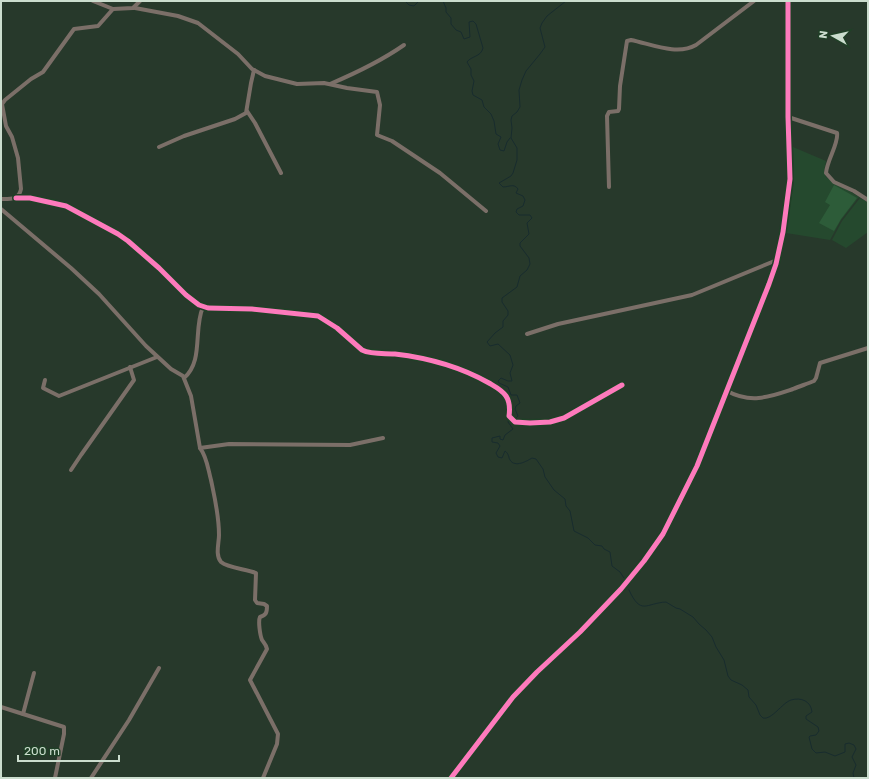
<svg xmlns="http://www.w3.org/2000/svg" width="869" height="779" font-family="Rubik,sans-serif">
	<rect width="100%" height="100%" fill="#27392b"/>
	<g fill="#25492e">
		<polygon points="793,147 826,161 824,172 826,177 859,197 841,220 830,240 786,233 794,181"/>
		<polygon points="860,198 868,202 868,232 846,248 832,240 842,221"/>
	</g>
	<polygon fill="#2d5c39" points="834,185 857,198 841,219 834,231 819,223 830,205 825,202"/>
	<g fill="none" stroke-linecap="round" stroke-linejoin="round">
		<g stroke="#182c2e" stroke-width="1">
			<polyline points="405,1 409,5 414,6 419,1"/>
			<path d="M 443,1 L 446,8 L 446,12 L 451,18 L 451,24 L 456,30 L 461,32 L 464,39 L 470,37 L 469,22 L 473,21 L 476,24 L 483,48 C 481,57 471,56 467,62 L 471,69 L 471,75 L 474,81 L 472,91 L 473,95 L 482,100 L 484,107 L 491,114 L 494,121 L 496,134 L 501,137 L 498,144 L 500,150 L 504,151 L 507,142 L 510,138"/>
			<path d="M 512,417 L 516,418 L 518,416 L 515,409 L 516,406 L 520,403 L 517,395 L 511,395 L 508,387 L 499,383 L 498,381 L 501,378 L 508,381 L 512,381 L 510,373 L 513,365 L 510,355 L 498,344 L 490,346 L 487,342 L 495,333 L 503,327 L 503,321 L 508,315 L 508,311 L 502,302 L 502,298 L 517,287 L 520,276 L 527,270 L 530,264 L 529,258 L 520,246 L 520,243 L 529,234 L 527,223 L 532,218 L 530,215 L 519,215 L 516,212 L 517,209 L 523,206 L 525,200 L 523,196 L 516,193 L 518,189 C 514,183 509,187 503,187 L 499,183 L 511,176 L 513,173 L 517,160 L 517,148 L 511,138 L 512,128 L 511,120 L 512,116 L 517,112 L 520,107 L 519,90 L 522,80 L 526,71 L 540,54 L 545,47 L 540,28 L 542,23 L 547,16 L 566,1"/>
			<path d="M 509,419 L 508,422 L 513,429 L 505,435 L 503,440 L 500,439 L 500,436 L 492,438 L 492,442 L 498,443 L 500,446 L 496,453 L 498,457 L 502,458 L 505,451 C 509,454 508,456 510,460 C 515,468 527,461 532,458 L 536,459 L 543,469 L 545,477 L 554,490 L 565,499 L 566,506 L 570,511 L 574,531 L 588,538 L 595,545 L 602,546 L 604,549 L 610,552 L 612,566 L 620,572 L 624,578"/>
			<path d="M 629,590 C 641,616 646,603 666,602 L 676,608 L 680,609 L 693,617 L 699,624 L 706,630 L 712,637 L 716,647 L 724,660 L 728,676 L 731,680 L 742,685 L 748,690 L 749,697 L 756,705 L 760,715 L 763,718 C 772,720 782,703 791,700 C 801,697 811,701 812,712 L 806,716 L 806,719 L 818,727 L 819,731 L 816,735 L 810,736 L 809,737 L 812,749 L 816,753 L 825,752 L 835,756 L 845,752 L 845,744 L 849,743 L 854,745 L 856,749 L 852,757 L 856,765 L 853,773 L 854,778"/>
		</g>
		<g stroke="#7b6f68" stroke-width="4">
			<polyline points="93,1 113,9"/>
			<polyline points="135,8 178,16 198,23 238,54 252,69 265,76 297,84 324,83 347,88 377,92 380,105 377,135 392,141 440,173 486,211"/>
			<path d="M 330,84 C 356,73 381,61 404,45"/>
			<polyline points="247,111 255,123 281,173"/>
			<path d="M 788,117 L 837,133 C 839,143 827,160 826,173 L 834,182 L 854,191 L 868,200"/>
			<polyline points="159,147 184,136 235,119 246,113 251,83 254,70"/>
			<path d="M 609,187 L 607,116 L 609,112 L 618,111 L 619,109 L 620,86 L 627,41 L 631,40 C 651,44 677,56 696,45 L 754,1"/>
			<path d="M 16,198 L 30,198 L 66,206 L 118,234 L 128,241 L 159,268 L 186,295 L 199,305 L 208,308 L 252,309 L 318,316 L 337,328 L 362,350 C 372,355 385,353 395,354 C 429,358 459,366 489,383 C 494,386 502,390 506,396 C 510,402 510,409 509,416 L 515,422 L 530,423 L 550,422 L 564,418 L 622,385"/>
			<path d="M 1,199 C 10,199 19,200 21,189 L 18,158 L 12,137 L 6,126 L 2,104 L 5,100 L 31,79 L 43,72 L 74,29 L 98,26 L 113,9 L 133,8 L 140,1"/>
			<polyline points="1,209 71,268 99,294 146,346 171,369 183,376 191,396 200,448 229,444 350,445 383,438"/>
			<polyline points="527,334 558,324 692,295 777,260"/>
			<path d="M 184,378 C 204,361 193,329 203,307"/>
			<polyline points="45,380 43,388 59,396 157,357"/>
			<path d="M 727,391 C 751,404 769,397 793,389 C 800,386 807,384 814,381 L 816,378 L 820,363 L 868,348"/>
			<path d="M 200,448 C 207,457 208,469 211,480 C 215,499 219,515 219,535 C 219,543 215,555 221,562 C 228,568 246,569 256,573 L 255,600 L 257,603 L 264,604 L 267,606 C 267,613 266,615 260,617 C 258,621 260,635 262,640 C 264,643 266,644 267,649 L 250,680 L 278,734 L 277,744 L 263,778"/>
			<polyline points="71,470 81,455 134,380 130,367"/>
			<polyline points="1,707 64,727 64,734 55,778"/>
			<polyline points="23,714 34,673"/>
			<polyline points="91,778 129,720 159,668"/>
			<polyline points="451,778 513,697 537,672 580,632 621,589 644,561 663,534 697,466 769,284 776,264 783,232 790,179 788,117 788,1"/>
		</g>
		<defs>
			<g id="cycleway">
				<path d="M 16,198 L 30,198 L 66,206 L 118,234 L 128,241 L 159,268 L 186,295 L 199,305 L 208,308 L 252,309 L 318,316 L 337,328 L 362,350 C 372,355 385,353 395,354 C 429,358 459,366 489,383 C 494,386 502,390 506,396 C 510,402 510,409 509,416 L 515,422 L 530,423 L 550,422 L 564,418 L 622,385"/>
				<polyline points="451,778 513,697 537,672 580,632 621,589 644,561 663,534 697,466 769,284 776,264 783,232 790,179 788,117 788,1"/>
			</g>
		</defs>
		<use href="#cycleway" stroke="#204027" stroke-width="8"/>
		<use href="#cycleway" stroke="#fd7abc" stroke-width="5"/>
	</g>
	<rect width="869" height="779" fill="none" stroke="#cbddce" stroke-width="4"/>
	<g transform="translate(833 36) rotate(278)" stroke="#204027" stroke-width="3" paint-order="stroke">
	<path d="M0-3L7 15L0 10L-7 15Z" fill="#cbddce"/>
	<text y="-6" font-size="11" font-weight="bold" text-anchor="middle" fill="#cbddce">N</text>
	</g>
	<path d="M18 755v6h101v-6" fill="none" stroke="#cbddce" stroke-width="2"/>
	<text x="24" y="755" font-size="12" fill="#cbddce" stroke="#204027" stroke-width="3" paint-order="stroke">200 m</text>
</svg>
